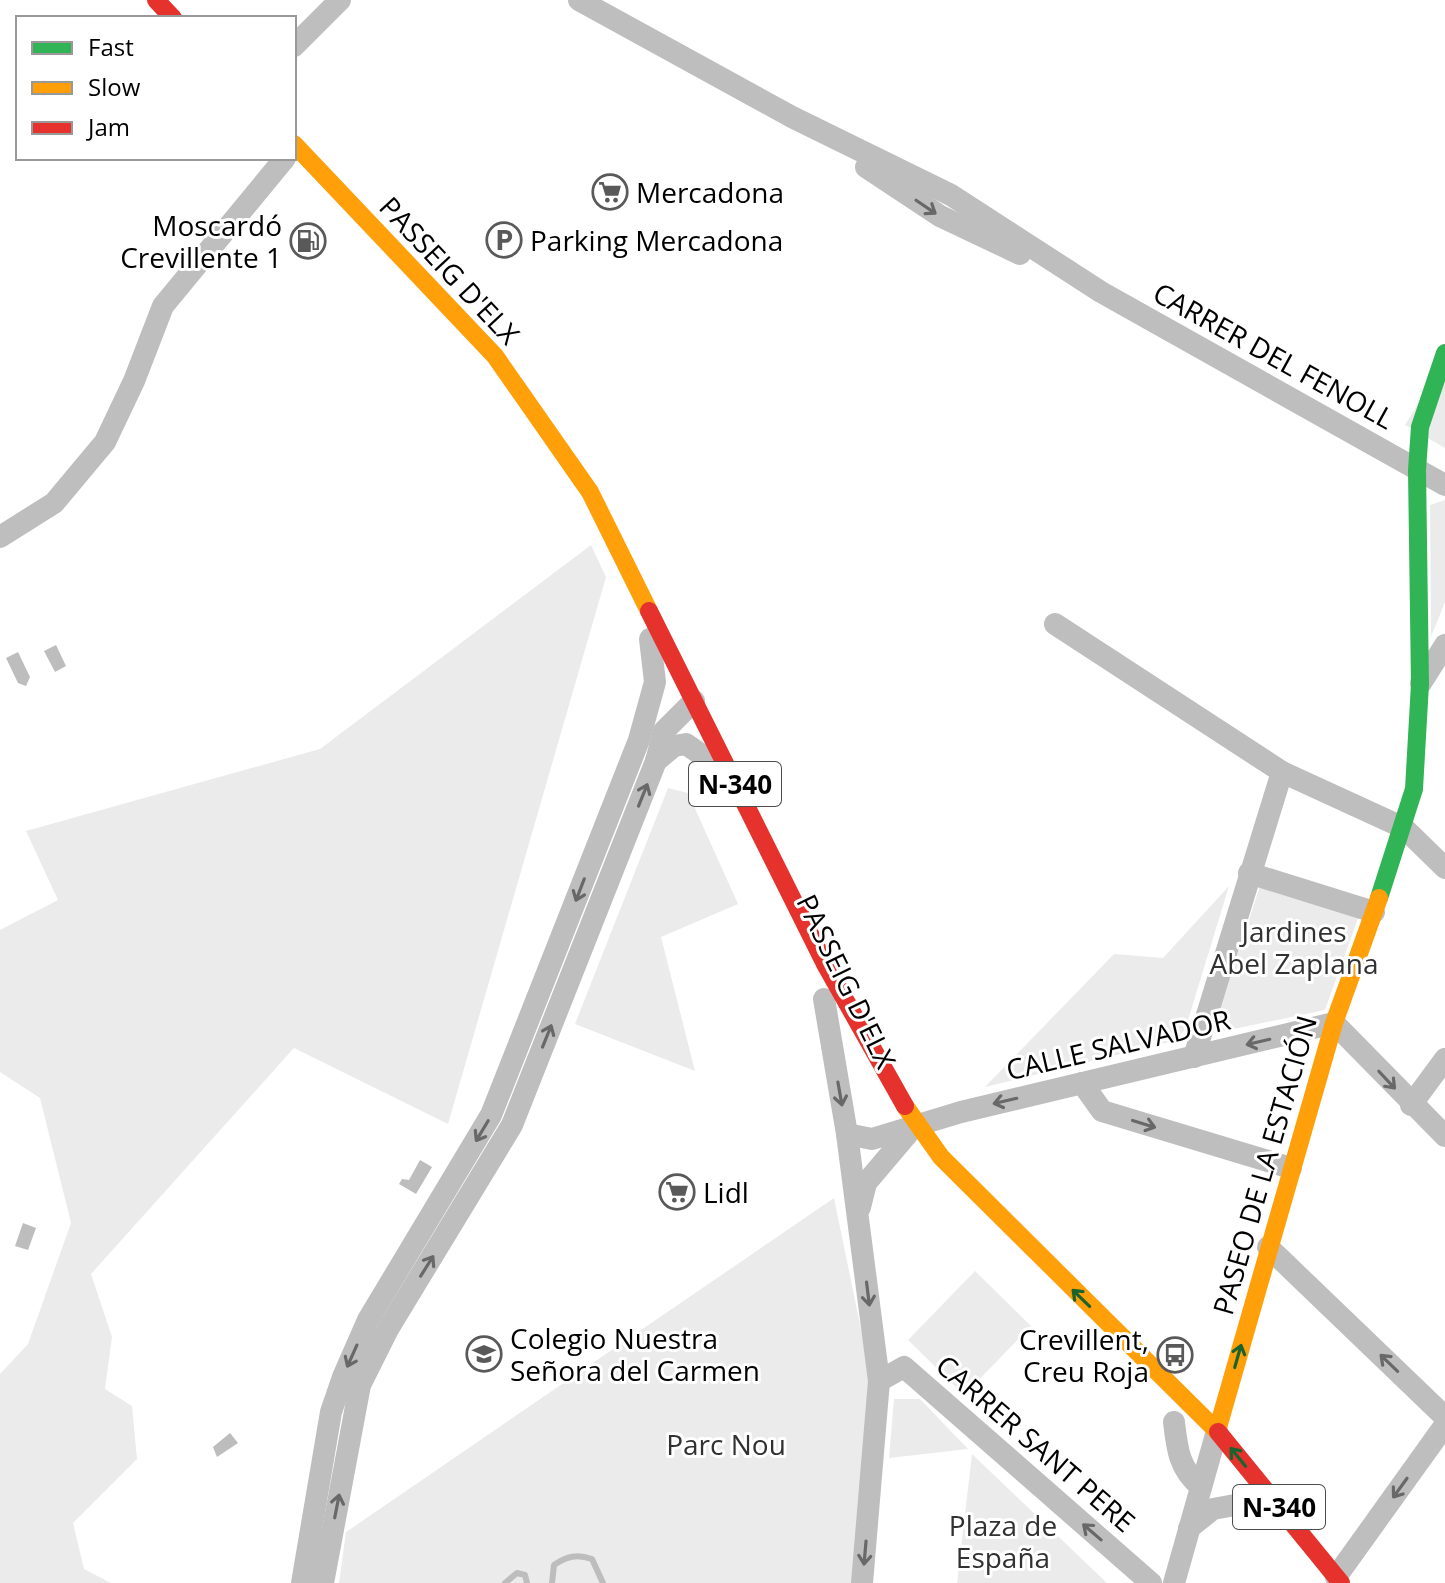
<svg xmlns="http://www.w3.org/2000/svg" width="1445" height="1583" font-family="'Open Sans',sans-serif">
	<rect width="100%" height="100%" fill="#fff"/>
	<g fill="#ebebeb">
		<polygon points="1445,361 1445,448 1405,425"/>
		<polygon points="1445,500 1445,602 1431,637 1430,505"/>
		<polygon points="591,545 606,577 448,1124 294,1048 91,1274 112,1337 105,1389 132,1406 137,1459 73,1523 84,1569 111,1583 0,1583 0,1374 28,1344 71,1223 40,1098 0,1072 0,930 58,900 26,831 320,749"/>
		<polygon points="668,788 688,793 738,904 661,937 695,1071 575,1024"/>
		<polygon points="1261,883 1360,913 1325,1010 1224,1031 1216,1020"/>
		<polygon points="1229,886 1185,1030 1173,1041 985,1087 1114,954 1163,958"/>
		<polygon points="834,1198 871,1378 856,1583 339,1583 346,1532"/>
		<polygon points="975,1271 1031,1326 964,1395 908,1340"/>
		<polygon points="894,1399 920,1399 968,1449 889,1458"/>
		<polygon points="972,1454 1107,1583 957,1583"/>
	</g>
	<g fill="#bdbdbd">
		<polygon points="56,645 66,666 55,672 44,651"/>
		<polygon points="18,652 30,677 26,686 18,683 6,658"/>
		<polygon points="420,1160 432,1167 416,1194 399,1184 402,1179 409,1180"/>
		<polygon points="23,1223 36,1228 28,1250 15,1246"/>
		<polygon points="230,1433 238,1443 217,1457 213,1447"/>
	</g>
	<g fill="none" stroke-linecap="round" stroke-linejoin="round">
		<g stroke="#bdbdbd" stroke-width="6">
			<polyline points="505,1583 517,1573 525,1575 527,1583"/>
			<path d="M 552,1583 L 554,1565 C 567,1556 577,1554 592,1559 L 603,1583"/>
		</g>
		<g stroke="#bebebe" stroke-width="22">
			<polyline points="579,0 792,117 951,195 1101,292 1445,485"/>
			<polyline points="294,46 340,0"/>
			<polyline points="866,167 940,216 1020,254"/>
			<polyline points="0,537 54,503 105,442 134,381 163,306 285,158"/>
			<polyline points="1055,624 1282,772 1404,828 1445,868"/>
			<polyline points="1421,683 1445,645"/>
			<polyline points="656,761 674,746 686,744 709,760"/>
			<polyline points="1249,873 1374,912"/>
			<polyline points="824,999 847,1134 879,1381 862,1583"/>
			<polyline points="1194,1057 1282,772"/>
			<polyline points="1082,1083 1102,1111 1291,1168"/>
			<polyline points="1411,1105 1445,1059"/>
			<polyline points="847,1134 872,1139 961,1112 1334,1023 1445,1136"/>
			<polyline points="860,1207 866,1183 916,1124"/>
			<polyline points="1268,1247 1445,1417"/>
			<polyline points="879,1381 904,1367 1151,1583"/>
			<path d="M 1174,1422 C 1177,1449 1179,1469 1201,1487"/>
			<polyline points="1189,1528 1213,1509 1246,1503"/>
			<polyline points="1336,1577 1445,1425"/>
			<polyline points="302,1583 331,1412 343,1377 368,1320 491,1115 639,740 655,682 650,639"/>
			<polyline points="323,1583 360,1385 388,1329 512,1125 656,761 664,731 694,701"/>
			<polyline points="1174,1583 1217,1431"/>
		</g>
		<polyline stroke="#30b455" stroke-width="18" points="1379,898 1414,789 1420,684 1417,470 1420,427 1445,353"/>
		<g stroke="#ff9f0a" stroke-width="18">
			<polyline points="294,144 495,356 590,492 649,611"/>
			<polyline points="905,1106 941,1157 1218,1432"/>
			<polyline points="1217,1431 1334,1023 1379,898"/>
		</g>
		<g stroke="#e5322d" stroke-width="18">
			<polyline points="156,0 173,18"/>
			<polyline points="649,611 825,964 905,1106"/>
			<polyline points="1218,1432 1341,1583"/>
		</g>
	</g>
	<defs><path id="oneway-shaft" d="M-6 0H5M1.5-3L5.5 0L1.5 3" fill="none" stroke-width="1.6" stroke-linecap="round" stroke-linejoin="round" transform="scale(2)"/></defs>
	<g stroke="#686868">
		<use href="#oneway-shaft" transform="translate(926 207) rotate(34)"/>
		<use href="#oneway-shaft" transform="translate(643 795) rotate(-68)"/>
		<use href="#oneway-shaft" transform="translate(580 890) rotate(111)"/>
		<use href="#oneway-shaft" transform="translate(547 1036) rotate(-68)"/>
		<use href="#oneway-shaft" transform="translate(1258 1042) rotate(167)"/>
		<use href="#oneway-shaft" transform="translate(1387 1080) rotate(47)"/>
		<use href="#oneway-shaft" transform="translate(840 1094) rotate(80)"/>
		<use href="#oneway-shaft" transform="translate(1005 1101) rotate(167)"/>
		<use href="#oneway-shaft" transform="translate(1144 1124) rotate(17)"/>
		<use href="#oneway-shaft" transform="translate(482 1131) rotate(121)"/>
		<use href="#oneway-shaft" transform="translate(427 1266) rotate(-58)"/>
		<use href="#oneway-shaft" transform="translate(868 1294) rotate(83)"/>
		<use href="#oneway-shaft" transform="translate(352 1356) rotate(114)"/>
		<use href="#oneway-shaft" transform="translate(1389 1363) rotate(-136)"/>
		<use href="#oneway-shaft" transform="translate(1400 1488) rotate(126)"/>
		<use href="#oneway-shaft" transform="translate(337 1506) rotate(-79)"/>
		<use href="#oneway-shaft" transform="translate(1092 1532) rotate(-139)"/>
		<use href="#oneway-shaft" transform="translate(865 1553) rotate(95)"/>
	</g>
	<g stroke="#1a632f">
		<use href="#oneway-shaft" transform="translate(1081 1298) rotate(-136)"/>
		<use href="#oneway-shaft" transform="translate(1238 1356) rotate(-74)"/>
		<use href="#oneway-shaft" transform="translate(1238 1457) rotate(-129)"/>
	</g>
	<defs>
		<symbol id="supermarket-ring" viewBox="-11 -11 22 22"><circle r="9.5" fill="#fff" stroke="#595959" stroke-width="1.5"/><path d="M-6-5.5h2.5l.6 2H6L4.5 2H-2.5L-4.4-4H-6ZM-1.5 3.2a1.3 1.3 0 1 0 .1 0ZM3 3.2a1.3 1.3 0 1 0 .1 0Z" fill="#595959"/></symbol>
		<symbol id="parking-ring" viewBox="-11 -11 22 22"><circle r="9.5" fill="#fff" stroke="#595959" stroke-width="1.5"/><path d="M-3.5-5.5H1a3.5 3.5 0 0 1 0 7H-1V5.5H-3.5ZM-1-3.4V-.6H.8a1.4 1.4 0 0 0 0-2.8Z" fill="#595959"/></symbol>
		<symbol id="fuel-ring" viewBox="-11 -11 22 22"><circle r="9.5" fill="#fff" stroke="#595959" stroke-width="1.5"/><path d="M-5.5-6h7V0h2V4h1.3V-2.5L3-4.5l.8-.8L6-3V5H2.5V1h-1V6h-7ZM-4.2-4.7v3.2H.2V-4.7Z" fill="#595959"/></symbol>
		<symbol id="school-ring" viewBox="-11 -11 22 22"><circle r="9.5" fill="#fff" stroke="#595959" stroke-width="1.5"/><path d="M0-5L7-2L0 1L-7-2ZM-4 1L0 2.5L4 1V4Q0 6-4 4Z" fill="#595959"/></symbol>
		<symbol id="bus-ring" viewBox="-11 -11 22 22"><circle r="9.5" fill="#fff" stroke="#595959" stroke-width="1.5"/><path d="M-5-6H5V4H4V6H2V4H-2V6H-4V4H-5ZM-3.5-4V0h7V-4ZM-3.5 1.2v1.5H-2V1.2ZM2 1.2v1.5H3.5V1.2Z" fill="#595959"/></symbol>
	</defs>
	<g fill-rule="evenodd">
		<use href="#supermarket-ring" x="590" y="172" width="40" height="40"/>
		<use href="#parking-ring" x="484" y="220" width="40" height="40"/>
		<use href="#fuel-ring" x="288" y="221" width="40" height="40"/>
		<use href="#supermarket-ring" x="657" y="1172" width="40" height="40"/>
		<use href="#school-ring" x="464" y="1334" width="40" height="40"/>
		<use href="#bus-ring" x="1155" y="1335" width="40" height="40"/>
	</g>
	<g text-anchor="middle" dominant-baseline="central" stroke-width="6" stroke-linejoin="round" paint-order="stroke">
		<g fill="#fff" stroke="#4c4c4c" stroke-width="2">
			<rect x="689" y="762" width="92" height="44" rx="6"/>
			<rect x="1233" y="1485" width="92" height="44" rx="6"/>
		</g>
		<g font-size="26" font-weight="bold" fill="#000">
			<text x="735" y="784">N-340</text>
			<text x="1279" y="1507">N-340</text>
		</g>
		<g font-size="28" fill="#000" stroke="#fff" text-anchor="start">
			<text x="636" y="192">Mercadona</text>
			<text x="282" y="225" text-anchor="end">Moscardó<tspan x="282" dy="32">Crevillente 1</tspan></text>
			<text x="530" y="240">Parking Mercadona</text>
			<text x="703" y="1192">Lidl</text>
			<text x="510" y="1338">Colegio Nuestra<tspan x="510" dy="32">Señora del Carmen</tspan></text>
			<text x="1149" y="1339" text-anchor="end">Crevillent,<tspan x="1149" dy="32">Creu Roja</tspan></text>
		</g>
		<g font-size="28" fill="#000" stroke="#fff">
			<text transform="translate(450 270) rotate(47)">PASSEIG D'ELX</text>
			<text transform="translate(1274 355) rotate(29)">CARRER DEL FENOLL</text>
			<text transform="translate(847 981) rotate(64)">PASSEIG D'ELX</text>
			<text transform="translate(1118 1044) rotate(-13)">CALLE SALVADOR</text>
			<text transform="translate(1264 1165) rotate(-74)">PASEO DE LA ESTACIÓN</text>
			<text transform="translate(1036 1443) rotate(41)">CARRER SANT PERE</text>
		</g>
		<g font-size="28" fill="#313131" stroke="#fff">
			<text x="1294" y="931">Jardines<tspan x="1294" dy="32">Abel Zaplana</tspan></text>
			<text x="726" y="1444">Parc Nou</text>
			<text x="1003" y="1525">Plaza de<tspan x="1003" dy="32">España</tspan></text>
		</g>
	</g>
	<rect x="16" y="16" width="280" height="144" fill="#ffffff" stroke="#999999" stroke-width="2"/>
	<rect x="32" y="42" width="40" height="12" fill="#30b455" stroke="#999999" stroke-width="2"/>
	<text x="88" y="56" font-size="24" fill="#000000">Fast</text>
	<rect x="32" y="82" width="40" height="12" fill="#ff9f0a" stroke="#999999" stroke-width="2"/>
	<text x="88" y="96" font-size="24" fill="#000000">Slow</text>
	<rect x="32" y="122" width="40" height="12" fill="#e5322d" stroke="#999999" stroke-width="2"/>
	<text x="88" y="136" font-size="24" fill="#000000">Jam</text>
</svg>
